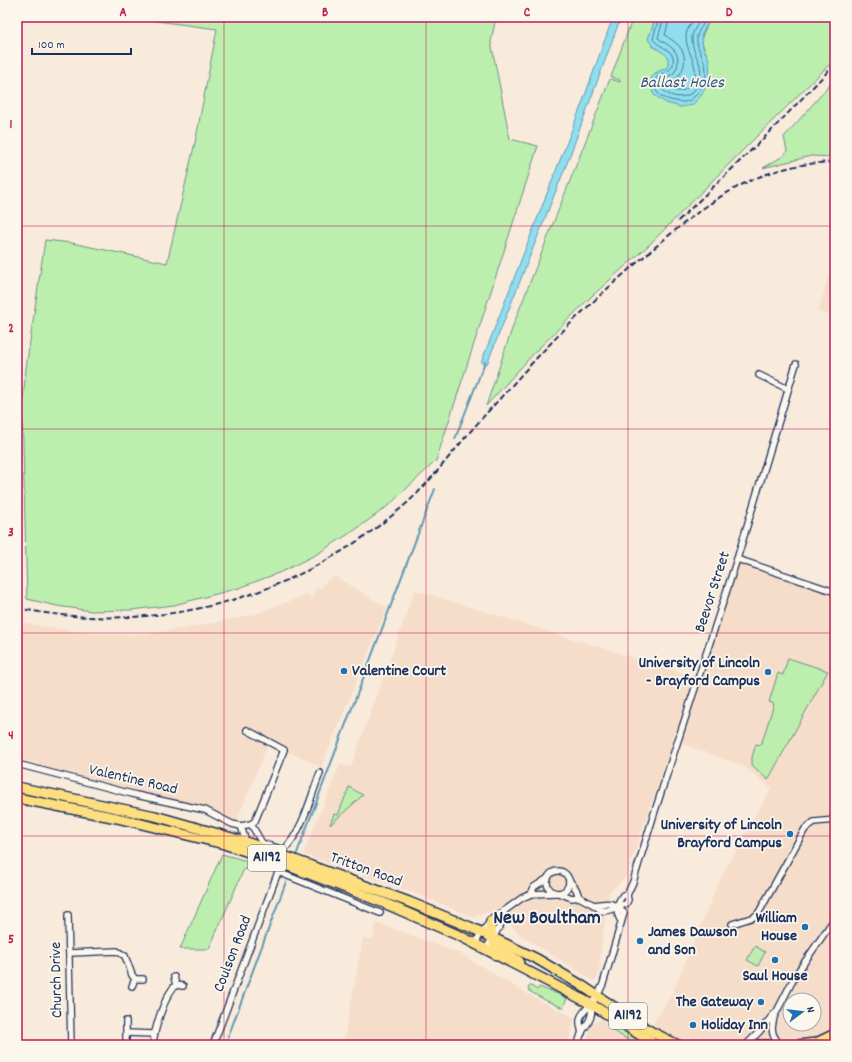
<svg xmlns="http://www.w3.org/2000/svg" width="852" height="1062" font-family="Dekko,sans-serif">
	<rect width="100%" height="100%" fill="#f8ebdc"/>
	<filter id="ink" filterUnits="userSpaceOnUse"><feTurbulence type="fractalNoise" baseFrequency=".025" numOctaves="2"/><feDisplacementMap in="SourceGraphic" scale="8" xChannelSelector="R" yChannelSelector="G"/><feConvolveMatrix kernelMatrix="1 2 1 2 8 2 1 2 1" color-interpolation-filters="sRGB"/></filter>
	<g filter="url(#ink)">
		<g fill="#f5ddc9" fill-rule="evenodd">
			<polygon points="835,254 835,316 818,312"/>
			<path d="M 737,559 L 835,592 L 835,1045 L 586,1045 L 590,1029 L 590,1026 L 597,1021 L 604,1020 L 642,1040 L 672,994 L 719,881 L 771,788 L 745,767 L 677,742 ZM 790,1000 L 814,1000 L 814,1024 L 790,1024 Z"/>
			<polygon points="335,576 387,608 321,767 269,742 237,820 231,820 202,806 104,785 44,767 37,763 17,759 17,622 86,633 114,635 148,634 187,628 252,615 309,594 311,601 317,587 321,589 324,583"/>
			<polygon points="415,590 696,677 626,876 609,893 605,916 598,977 593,981 519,934 500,915 493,911 474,917 424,897 303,854 340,765 351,767"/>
			<polygon points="376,923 408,934 461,954 531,996 575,1018 568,1045 343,1045 363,938 373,939"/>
		</g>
		<g fill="#bceeae" stroke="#6c8e86">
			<polygon points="126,17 496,17 491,42 510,139 538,146 436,461 388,506 355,530 317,554 281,572 239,588 174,605 131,610 92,611 57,606 27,599 22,409 26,368 45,240 72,243 167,263 196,138 217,29"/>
			<path d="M 633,17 L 656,17 L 653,25 L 652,46 L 664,52 L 669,57 L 668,67 L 654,74 L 709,60 C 698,36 701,39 711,17 L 835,17 L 835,59 L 743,150 L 649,245 L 593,295 L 536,351 L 486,406 L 514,323 L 610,79 L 620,82 L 620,80 L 611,77 Z"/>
			<polygon points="835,79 835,157 811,156 763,168 783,156 787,151 784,137"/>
			<polygon points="788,658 828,671 768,780 752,765 752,757 756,744 761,745 774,704 769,702 778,673 783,675"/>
			<polygon points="349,787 363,795 330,825 334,814 338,815"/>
			<polygon points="222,854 251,862 248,870 244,869 209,949 180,949"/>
			<polygon points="755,946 765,952 758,966 747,960"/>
			<polygon points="530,985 537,990 539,987 561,995 567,998 563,1008 545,1000 529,991 528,989"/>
			<polygon points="615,1025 649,1045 636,1045 612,1030"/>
		</g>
		<g fill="#8fdeed" stroke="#6198b4">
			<polygon points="613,17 621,17 569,158 487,364 481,363 583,101"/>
			<path d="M 656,17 L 711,17 L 701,36 L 703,47 L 709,60 L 710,79 L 701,96 L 692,105 L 681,107 L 666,103 L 654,95 L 650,86 L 651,79 L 654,74 L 668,67 L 668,57 C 661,50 653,48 648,39 Z"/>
		</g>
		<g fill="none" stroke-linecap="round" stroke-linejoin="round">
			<g stroke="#497597" stroke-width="1">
				<path d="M 659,17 L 653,39 C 657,46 670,48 673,57 C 675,69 669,70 661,74 C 654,77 653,87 657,92 C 661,98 670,100 676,101 C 684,103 689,102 695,96 C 698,93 700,89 702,86 C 714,63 695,55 697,36 C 698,30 705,23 707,17"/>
				<path d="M 664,17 L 658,38 C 666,45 677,47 678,60 C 678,65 677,68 674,73 L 661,80 C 655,92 684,106 695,89 C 710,64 691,59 692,36 C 693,30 699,23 702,17"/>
				<path d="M 670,17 L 665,35 C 670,39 676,42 680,47 C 690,60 682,78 668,84 L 668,86 C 681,99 697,85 695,69 C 694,58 686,49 686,37 C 686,29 692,23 695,17"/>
			</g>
			<g stroke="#6198b4" stroke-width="2">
				<polyline points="455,439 485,362"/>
				<polyline points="297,853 435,489"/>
				<polyline points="225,1045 286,882"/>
			</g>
			<defs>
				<g id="minor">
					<polyline points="759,375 788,389"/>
					<polyline points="737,559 835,592"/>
					<polyline points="17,764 136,795 205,810 232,824 241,826 251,824 255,821 284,750 247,730"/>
					<path d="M 251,824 L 262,843 L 284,850 C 303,830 310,799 320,773"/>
					<polyline points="241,826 246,842"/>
					<circle cx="558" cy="882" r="11"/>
					<path d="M 569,880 L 576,889 L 579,897 L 594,905 L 602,911 C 611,911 617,906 626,904 L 628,900 L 627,895 L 633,882 L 654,814 L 737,559 L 796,364"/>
					<polyline points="559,893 572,898 579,897"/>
					<polyline points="531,894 534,887 548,878"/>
					<polyline points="68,915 71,1045"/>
					<path d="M 621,921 C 615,912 616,904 623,895 L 627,895"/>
					<polyline points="732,924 754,917 758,914 805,829 814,822 835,820"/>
					<polyline points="475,944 481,933 495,916 504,911 522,898 531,894 555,893"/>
					<polyline points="486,949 504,919 504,911"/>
					<polyline points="70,953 117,951 125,956 132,975 135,979"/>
					<polyline points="174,977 176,985 183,986"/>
					<polyline points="132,986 135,979 143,979"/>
					<polyline points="126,1021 126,1045"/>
					<polyline points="127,1033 154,1034"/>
					<path d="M 582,1033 C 577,1017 581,1015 591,1004 C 596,999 600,991 603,984 L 624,913 C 613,902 609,902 594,905"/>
					<path d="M 153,1045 C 154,1030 165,994 176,985"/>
					<polyline points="213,1045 278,872 380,913"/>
					<path d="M 578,1045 C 579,1041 580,1036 582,1032 C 589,1021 593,1018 591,1004"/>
					<polyline points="746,1045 759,1032 774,1014"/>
					<polyline points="779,1045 773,1034 772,1028 774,1017 795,976 835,918"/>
				</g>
				<g id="primary">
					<polyline points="17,787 155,816 201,829 246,842 409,902 470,927 537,959 581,985 650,1031 678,1045"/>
					<polyline points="17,798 117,818 224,844 273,860 333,883 384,903 460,936 591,1004 656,1045"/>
					<polyline points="491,921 490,928 495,946 519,961"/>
					<polyline points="755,1045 773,1045"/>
					<polyline points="798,1045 816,1043 835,1034"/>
					<polyline points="831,1045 835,1041"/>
				</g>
			</defs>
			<use href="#minor" stroke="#1b2f5e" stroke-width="8"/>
			<use href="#primary" stroke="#1b2f5e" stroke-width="12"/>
			<use href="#minor" stroke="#fbf7ec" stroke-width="5.5"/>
			<use href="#primary" stroke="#fedf80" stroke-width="9"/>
			<g stroke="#1b2f5e" stroke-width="2" stroke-dasharray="6 3" stroke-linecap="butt">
				<polyline points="678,221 769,133 835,64"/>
				<path d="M 17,608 C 159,637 297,599 407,503 C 426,486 442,465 459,445 C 477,423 496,403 515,382 C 557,334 604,290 653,249 C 710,200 756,164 835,162"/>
			</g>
		</g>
	</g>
	<path fill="none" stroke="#c2185b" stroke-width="1" stroke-opacity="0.55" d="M 224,17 L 224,1045M 426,17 L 426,1045M 628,17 L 628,1045M 17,226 L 835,226M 17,429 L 835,429M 17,633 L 835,633M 17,836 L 835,836"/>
	<g fill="#1f6fb2" stroke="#fbf7ec" stroke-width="1.5">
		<circle cx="344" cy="671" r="4"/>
		<circle cx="768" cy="672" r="4"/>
		<circle cx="790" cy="834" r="4"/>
		<circle cx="805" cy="927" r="4"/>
		<circle cx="640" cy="941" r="4"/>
		<circle cx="775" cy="960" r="4"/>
		<circle cx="761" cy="1002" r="4"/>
		<circle cx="693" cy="1025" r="4"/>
	</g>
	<g text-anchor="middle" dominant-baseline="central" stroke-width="3.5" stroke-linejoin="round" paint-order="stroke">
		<g fill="#fbf7ec" stroke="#5e6b89" stroke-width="1">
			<rect x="248" y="845" width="38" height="26" rx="3"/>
			<rect x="609" y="1003" width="38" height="26" rx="3"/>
		</g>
		<g font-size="15" font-weight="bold" fill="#1b2f5e">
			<text x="267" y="858">A1192</text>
			<text x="628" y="1016">A1192</text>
		</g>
		<g font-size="16" fill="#1b2f5e" stroke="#fbf7ec">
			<text transform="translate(713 592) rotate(-72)">Beevor Street</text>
			<text transform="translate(133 780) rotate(13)">Valentine Road</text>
			<text transform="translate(366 870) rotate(20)">Tritton Road</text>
			<text transform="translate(233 954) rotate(-69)">Coulson Road</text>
			<text transform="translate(57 980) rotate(-91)">Church Drive</text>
		</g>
		<g font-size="16" font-weight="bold" fill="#1b2f5e" stroke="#fbf7ec" text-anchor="end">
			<text x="760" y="663">University of Lincoln<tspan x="760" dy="18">- Brayford Campus</tspan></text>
			<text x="352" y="671" text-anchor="start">Valentine Court</text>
			<text x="782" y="825">University of Lincoln<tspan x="782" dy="18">Brayford Campus</tspan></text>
			<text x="797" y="918">William<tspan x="797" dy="18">House</tspan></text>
			<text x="648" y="932" text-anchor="start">James Dawson<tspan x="648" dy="18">and Son</tspan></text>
			<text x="775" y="976" text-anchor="middle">Saul House</text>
			<text x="753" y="1002">The Gateway</text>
			<text x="701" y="1025" text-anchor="start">Holiday Inn</text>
		</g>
		<g font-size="17" font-style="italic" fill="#385b82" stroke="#fbf7ec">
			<text x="682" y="84">Ballast Holes</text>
		</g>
		<g font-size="20" font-weight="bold" fill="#1b2f5e" stroke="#fbf7ec">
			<text x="547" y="919">New Boultham</text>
		</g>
	</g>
	<rect width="852" height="1062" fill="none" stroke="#fbf7ec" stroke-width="44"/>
	<g transform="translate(802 1012) rotate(75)"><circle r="19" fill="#fbf7ec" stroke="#a1a7b3"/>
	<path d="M0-3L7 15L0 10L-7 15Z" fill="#1f6fb2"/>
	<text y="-6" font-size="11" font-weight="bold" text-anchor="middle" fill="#1b2f5e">N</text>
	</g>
	<path d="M32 48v6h99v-6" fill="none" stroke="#1b2f5e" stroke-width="2"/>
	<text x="38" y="48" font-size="12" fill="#1b2f5e" stroke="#fbf7ec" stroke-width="3" paint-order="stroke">100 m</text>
	<rect x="22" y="22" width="808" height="1018" fill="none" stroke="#c2185b" stroke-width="1.5"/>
	<g font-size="13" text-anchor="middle" font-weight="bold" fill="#c2185b">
		<text x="123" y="16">A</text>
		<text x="325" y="16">B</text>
		<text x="527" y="16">C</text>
		<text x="729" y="16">D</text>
		<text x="11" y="128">1</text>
		<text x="11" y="332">2</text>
		<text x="11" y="536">3</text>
		<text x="11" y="739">4</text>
		<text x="11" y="943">5</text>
	</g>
</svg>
